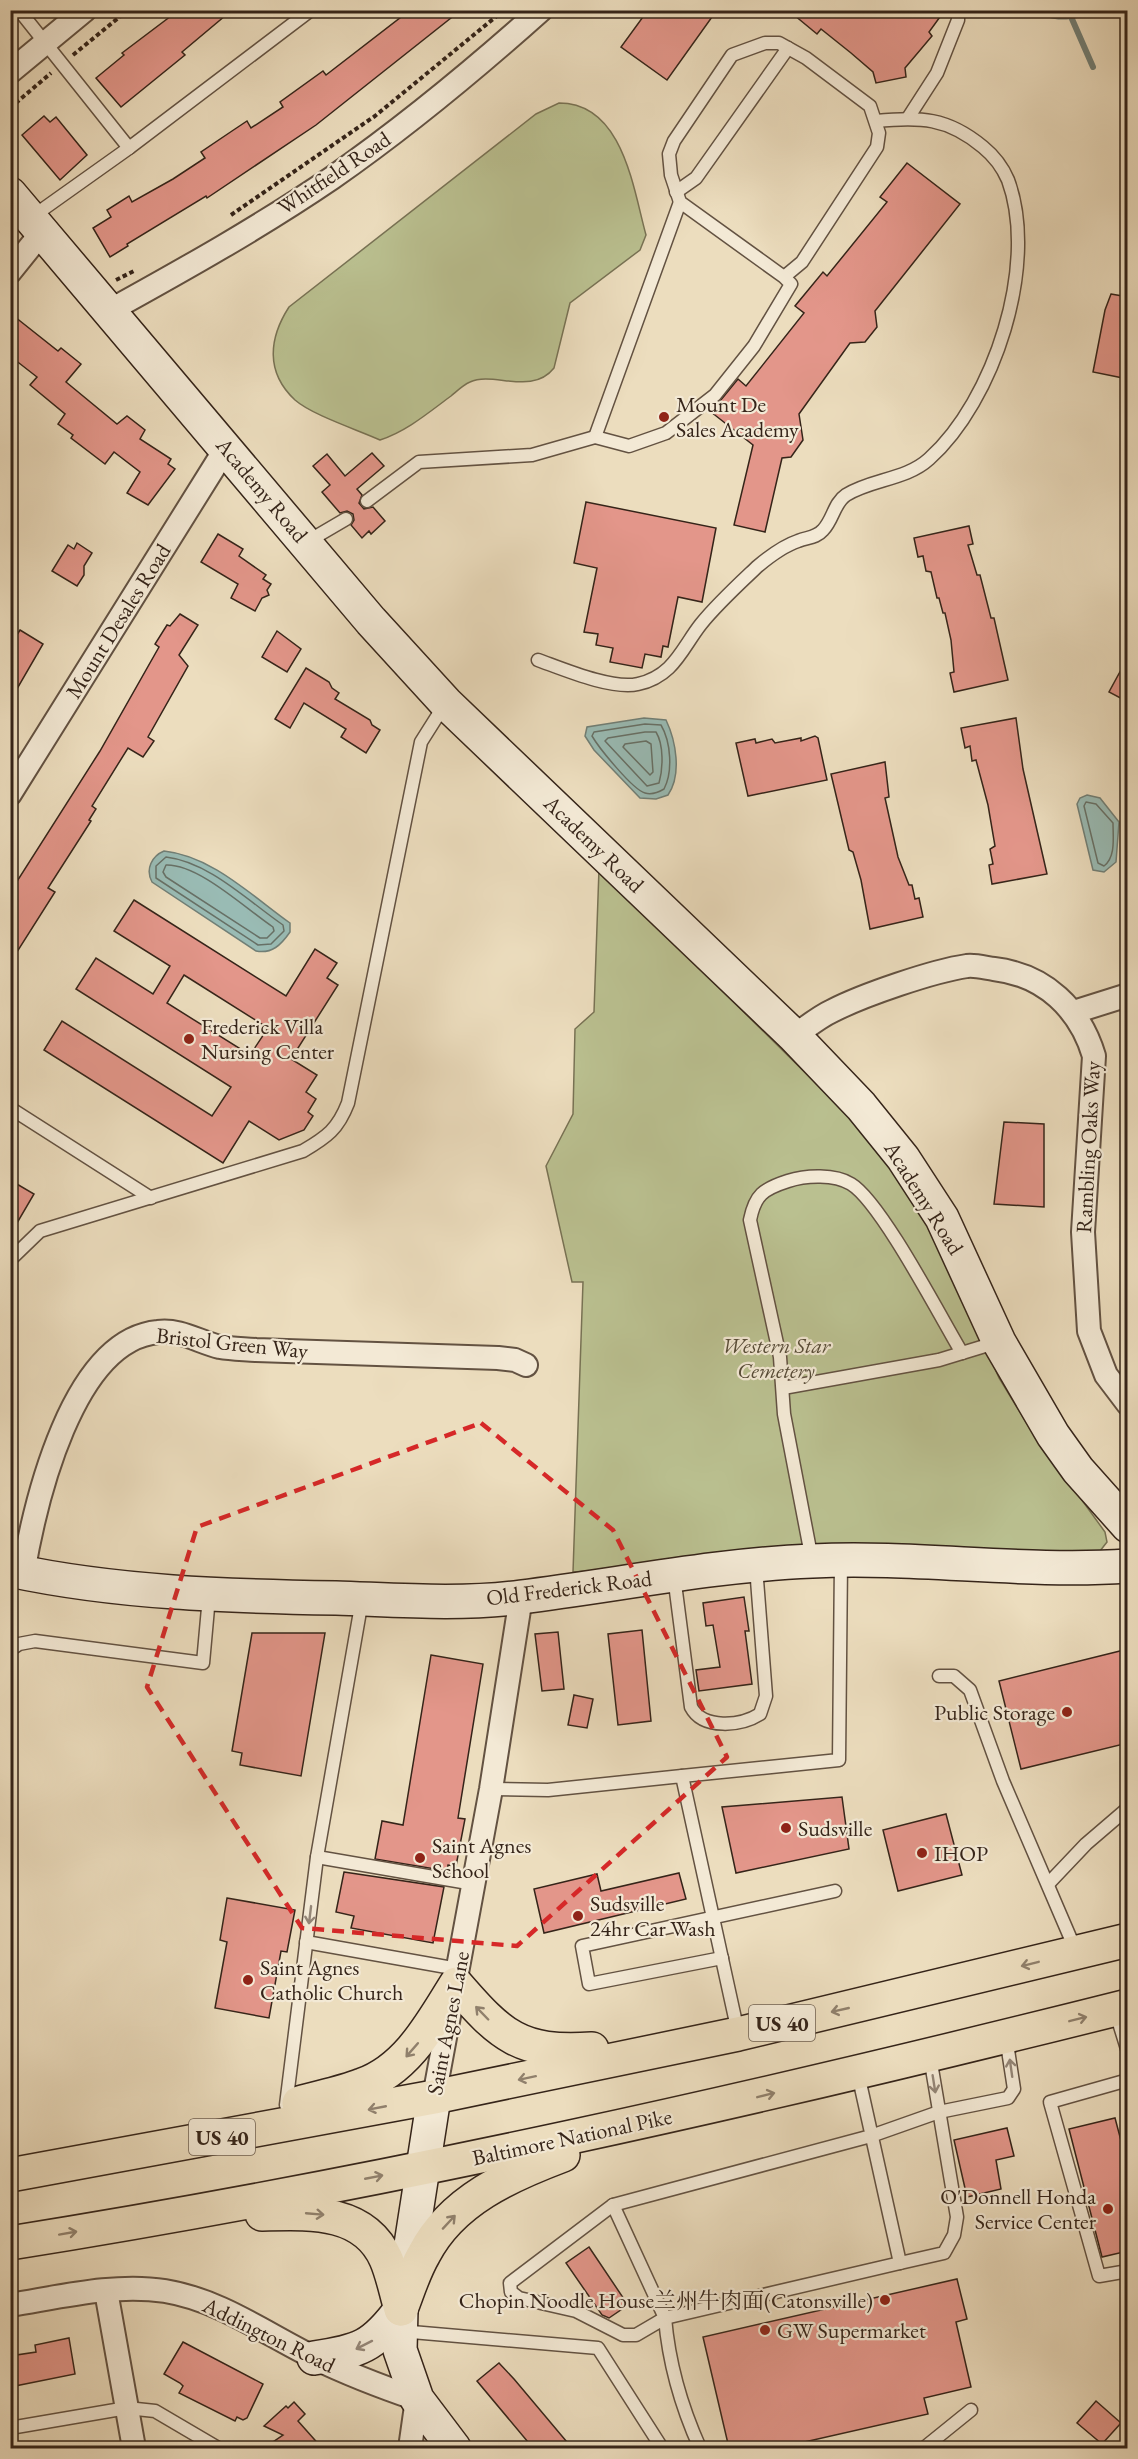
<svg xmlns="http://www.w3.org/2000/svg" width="1138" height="2459" font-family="'EB Garamond','Noto Serif SC',serif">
	<rect width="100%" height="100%" fill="#ecddbe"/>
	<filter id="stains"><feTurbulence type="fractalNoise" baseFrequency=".00333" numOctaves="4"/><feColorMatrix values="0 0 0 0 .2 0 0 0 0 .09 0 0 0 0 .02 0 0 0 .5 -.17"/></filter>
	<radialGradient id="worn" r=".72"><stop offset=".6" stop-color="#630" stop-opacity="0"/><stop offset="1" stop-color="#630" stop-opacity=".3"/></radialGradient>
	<g fill="#bac090" stroke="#787254" stroke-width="1.5">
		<path d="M 559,103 C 623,103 633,188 646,235 L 640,250 L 570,303 L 554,368 C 532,396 493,371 470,382 C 463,385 457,391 451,396 C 428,413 407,431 380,440 C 358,430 312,415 295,400 C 265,372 269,338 289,307 L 536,114 Z"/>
		<polygon points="599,869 850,1117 891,1167 923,1216 954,1275 999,1378 1029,1427 1105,1532 1107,1542 1100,1551 665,1566 573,1572 583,1282 572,1282 546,1166 573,1114 575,1029 594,1012"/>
	</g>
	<g fill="#99bbb4" stroke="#717f76" stroke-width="1.5">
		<path d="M 1035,11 L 1087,11 L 1083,16 C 1066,20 1050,21 1035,11 Z"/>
		<path d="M 644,718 L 666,720 C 676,741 682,775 668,795 L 656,799 L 640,798 L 594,750 L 585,736 L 587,727 Z"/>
		<polygon points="1087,795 1100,798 1119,822 1116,862 1104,872 1093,870 1077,804 1080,798"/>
		<path d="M 164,851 C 212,856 252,896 290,923 L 290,932 C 281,945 272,954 256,951 L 152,882 C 145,869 152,856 164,851 Z"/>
	</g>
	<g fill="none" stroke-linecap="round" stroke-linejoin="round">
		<g stroke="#677066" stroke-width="1.5">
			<path d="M 645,724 L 661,725 C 671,742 673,772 664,789 C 659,792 652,795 645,793 C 633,790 599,748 592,736 L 594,732 Z"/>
			<path d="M 645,732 L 656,732 C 664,745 663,769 659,783 L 647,786 L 605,741 L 608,738 Z"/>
			<polygon points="646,741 651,744 653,772 650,775 623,747 625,744"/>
			<path d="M 1086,802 L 1096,804 L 1113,823 C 1113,837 1116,857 1104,866 L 1098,863 L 1084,806 Z"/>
			<path d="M 166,857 C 209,862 248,901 283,925 L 284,931 L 271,944 L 258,945 L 156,878 L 156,866 Z"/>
			<path d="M 166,865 C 199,864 246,909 273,927 L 274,931 L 267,938 L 260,938 L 166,877 L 163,872 Z"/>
		</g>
		<polyline stroke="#717f76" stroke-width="6" points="1072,19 1093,67"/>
	</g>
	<g fill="#e3968a" stroke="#352419" stroke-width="1.5" fill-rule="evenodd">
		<polygon points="179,10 232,10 182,52 185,55 121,107 96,78 124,55 122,53"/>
		<polygon points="396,10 461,10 316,125 207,198 206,196 127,244 128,246 110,257 93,228 111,217 107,210 129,196 132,202 173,179 205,158 201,152 232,131 247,121 251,128 283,107 280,102 323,71 326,75 401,17"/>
		<polygon points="648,10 717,10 667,80 621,47"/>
		<polygon points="788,10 945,10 929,32 932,36 905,68 906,77 876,83 873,72 851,53 821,29 817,34"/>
		<polygon points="44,116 50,122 56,117 87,155 60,180 22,135"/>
		<polygon points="907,163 960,204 875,311 877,327 865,342 850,343 799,414 803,440 791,457 782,458 765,532 734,525 753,445 711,412 738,379 746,386 804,313 795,306 823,272 827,276 887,202 880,197"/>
		<polygon points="1111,294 1128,297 1128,379 1093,372 1105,310"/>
		<polygon points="10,313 58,351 61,348 81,364 66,382 117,424 127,416 145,430 140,439 171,459 168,464 175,469 148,505 127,493 140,472 114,452 105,464 71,438 73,435 58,424 65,414 30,385 37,377 10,356"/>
		<polygon points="372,453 384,466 357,489 362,495 359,503 364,509 373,507 385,521 371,534 369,531 362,538 351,525 354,520 353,514 347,511 340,513 322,492 330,485 313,466 327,454 345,476"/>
		<polygon points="586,502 716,528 702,602 678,597 668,647 663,646 661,657 645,654 642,668 610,662 613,648 596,645 598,634 584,632 597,568 574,563"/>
		<polygon points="969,526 973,544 968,545 977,575 980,575 991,618 994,618 1008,680 954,692 950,673 954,672 951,640 945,613 943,613 939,598 937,598 931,572 926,571 923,556 918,557 914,538"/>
		<polygon points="218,534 243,549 239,556 266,575 263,579 271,584 267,590 269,595 262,598 255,611 231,598 238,584 201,562"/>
		<polygon points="77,543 92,553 84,566 84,575 77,586 52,571 68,545 74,549"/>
		<polygon points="180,614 198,625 179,655 188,666 148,737 154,741 143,757 128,748 92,806 96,809 89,820 91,821 48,888 55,892 10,963 10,898 17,888 14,886 100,751 159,647 155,644 167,625 170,626"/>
		<polygon points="20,630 43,644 10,701 10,646"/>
		<polygon points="277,631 301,649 287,672 262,657"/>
		<polygon points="1128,657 1128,702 1109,692"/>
		<polygon points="306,668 329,682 332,688 339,693 335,699 370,720 372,725 380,730 366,753 341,737 346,729 304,703 290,728 275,719"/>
		<polygon points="1016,718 1023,769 1047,874 992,884 989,865 993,864 990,849 995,846 988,805 976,760 972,761 970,746 965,748 961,728"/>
		<polygon points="815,736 818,738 827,780 748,796 736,743 755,739 756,743 772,739 775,743 801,738 801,741"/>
		<polygon points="885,762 889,797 885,798 898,857 909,885 912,885 915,899 919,898 923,917 870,929 861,880 853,852 849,850 831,774"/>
		<path d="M 134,900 L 286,996 L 315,949 L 337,963 L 327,978 L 338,985 L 291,1059 L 317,1075 L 306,1092 L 316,1099 L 308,1112 L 313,1116 L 304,1130 L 279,1140 L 249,1121 L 223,1163 L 44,1050 L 62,1021 L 212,1116 L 231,1087 L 76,989 L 96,958 L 153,994 L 170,966 L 114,931 ZM 184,975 L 268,1028 L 250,1055 L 167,1003 Z"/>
		<polygon points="1004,1122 1044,1124 1044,1207 994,1204"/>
		<polygon points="10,1180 34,1194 10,1235"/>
		<polygon points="744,1597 749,1631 745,1631 752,1684 699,1691 696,1670 720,1667 713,1625 706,1626 703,1603"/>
		<polygon points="642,1630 651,1721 618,1725 608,1634"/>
		<polygon points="558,1632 564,1689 542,1691 535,1634"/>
		<polygon points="252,1633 325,1633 301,1776 240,1765 242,1753 232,1751"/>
		<polygon points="1128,1649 1128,1743 1021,1769 999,1681"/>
		<polygon points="431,1655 483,1664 458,1818 465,1819 456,1866 448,1865 447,1871 375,1859 382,1821 403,1825"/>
		<polygon points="574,1695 593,1699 587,1728 568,1725"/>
		<polygon points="842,1797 849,1849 736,1873 722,1807"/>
		<polygon points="946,1814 962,1875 898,1891 883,1830"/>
		<polygon points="344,1872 444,1887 433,1943 351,1928 354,1916 336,1912"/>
		<polygon points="679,1873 686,1899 544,1933 534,1889 597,1874 601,1891"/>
		<polygon points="227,1898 295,1910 287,1952 281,1951 269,2018 215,2008 227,1942 220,1940"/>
		<polygon points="1115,2118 1128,2167 1128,2251 1102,2257 1069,2129"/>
		<polygon points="1007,2128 1014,2156 996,2160 1001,2189 967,2197 954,2140"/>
		<polygon points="589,2247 628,2305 609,2318 602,2315 566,2263"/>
		<polygon points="957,2279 967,2319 956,2322 971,2387 924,2398 928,2414 778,2448 729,2448 703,2337"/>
		<polygon points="69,2338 75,2374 10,2387 10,2356 36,2352 35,2345"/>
		<polygon points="183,2342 263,2384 247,2418 243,2420 237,2417 235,2421 179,2393 183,2386 180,2383 164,2374"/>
		<polygon points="499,2363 514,2379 572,2448 533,2448 477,2381"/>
		<polygon points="1096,2401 1121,2423 1102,2444 1077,2423"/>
		<polygon points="294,2402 305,2414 298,2421 322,2448 264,2448 283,2435 264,2426 286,2406 288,2408"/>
	</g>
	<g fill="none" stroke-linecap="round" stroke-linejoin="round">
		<defs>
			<g id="lane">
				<polyline points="19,10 129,148"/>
				<polyline points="908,118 937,73 958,20 958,10"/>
				<polyline points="676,192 696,178 788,48"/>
				<polyline points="32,217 129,148 311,10"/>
				<polyline points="595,437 680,202"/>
				<polyline points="367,501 419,462 532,455 595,437 629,446 666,433 715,395 754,346 791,284 784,277 802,262 877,147 879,133 870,106 806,58 779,43 765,43 732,55 674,141 669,154 671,175 680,202 784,277"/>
				<polyline points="305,543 346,519"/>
				<path d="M 538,660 C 563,669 612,690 638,684 C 674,676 682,648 701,624 C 718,603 739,584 758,566 C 770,556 783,546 798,541 C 808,537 816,538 823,530 C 833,520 834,503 846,495 C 871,479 906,480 929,459 C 994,401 1039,264 1008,180 C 1002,166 994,156 983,147 C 947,117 920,117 876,121"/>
				<polyline points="10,1108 151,1198"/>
				<path d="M 10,1260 L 40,1231 L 303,1151 C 327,1137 338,1129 348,1103 L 421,742 L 445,704"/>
				<polyline points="783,1388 939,1360 998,1342"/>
				<path d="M 812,1560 L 784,1414 L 780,1357 L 750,1220 C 755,1195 763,1189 788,1181 C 806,1175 835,1174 851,1184 C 881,1202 941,1318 962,1353"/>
				<path d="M 674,1576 L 691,1707 C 703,1730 741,1726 760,1714 L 766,1696 L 756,1567"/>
				<polyline points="10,1650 19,1644 35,1641 203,1663 209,1597"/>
				<polyline points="939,1676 954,1676 970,1690 1003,1781 1076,1951"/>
				<polyline points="682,1776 839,1760 841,1561"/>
				<polyline points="491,1789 548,1790 682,1776 738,2032"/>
				<polyline points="317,1857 474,1884"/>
				<polyline points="1049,1883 1086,1844 1128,1808"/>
				<polyline points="306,1942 458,1969"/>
				<polyline points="722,1958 589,1984 582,1946 835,1891"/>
				<polyline points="1115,2010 1128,2052"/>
				<polyline points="858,2074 900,2263 665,2318 613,2205 871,2136 939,2112 1008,2098 1014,2089 1006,2037"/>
				<polyline points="1128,2080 1050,2102 1099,2276 1128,2271"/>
				<polyline points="286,2105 317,1857 362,1600"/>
				<path d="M 613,2205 L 510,2283 L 511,2292 L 519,2298 L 576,2311 L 623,2335 L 636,2335 L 665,2318 C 669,2365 681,2406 700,2448"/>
				<polyline points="900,2263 944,2253 954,2235 957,2217 930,2057"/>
				<polyline points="400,2331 598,2348 662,2448"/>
				<polyline points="10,2428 127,2408 155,2411 218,2448"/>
				<polyline points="924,2448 971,2410"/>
			</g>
			<g id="street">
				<polyline points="10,72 85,10"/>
				<polyline points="10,272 42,232"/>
				<path d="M 109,311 C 185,269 260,227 332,178 C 405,127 474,70 541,10"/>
				<polyline points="10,794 226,448"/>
				<polyline points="1074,1012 1128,995"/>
				<path d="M 794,1036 C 807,1027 819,1017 832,1011 C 863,995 933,971 967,966 C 976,965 986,968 994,969 C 1045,975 1080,1009 1094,1056 L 1083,1232 L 1089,1331 L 1106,1375 L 1128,1404"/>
				<path d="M 23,1573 C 35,1503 72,1340 158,1332 C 180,1329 199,1342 220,1347 C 231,1349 244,1349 256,1350 L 498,1358 L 515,1360 L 526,1365"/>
				<polyline points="434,2097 491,1789 521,1597"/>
				<polyline points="106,2291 134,2448"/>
				<path d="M 10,2305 C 60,2297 115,2283 165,2291 C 220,2300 266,2334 315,2358 C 348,2374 382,2387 417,2399 L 410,2448"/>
			</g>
			<g id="secondary">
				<polyline points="10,194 371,621 446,703 794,1036 861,1106 903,1158 942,1218 999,1342 1053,1435 1078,1470 1128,1526"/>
				<path d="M 10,1570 C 118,1593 226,1596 336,1598 C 397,1600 460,1605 521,1597 C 618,1585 714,1565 812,1561 C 917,1556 1023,1573 1128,1566"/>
				<polyline points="434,2097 401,2309 400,2350 417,2399 454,2448"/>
				<path d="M 314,2358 C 360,2351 373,2347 401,2309"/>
			</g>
			<g id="primary">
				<path d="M 299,2103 C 320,2097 342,2093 362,2085 C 408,2069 432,2022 456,1984 C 501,2036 520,2054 592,2049"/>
				<polyline points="10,2175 434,2097 738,2034 1128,1940"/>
				<path d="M 262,2214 C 308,2213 364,2209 386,2259 C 393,2275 396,2293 401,2309"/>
				<path d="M 10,2243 C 387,2183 758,2099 1128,2006"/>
				<path d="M 401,2309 C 408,2291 414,2271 424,2254 C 452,2200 510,2175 563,2155"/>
			</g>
		</defs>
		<use href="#lane" stroke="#635242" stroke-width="15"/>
		<use href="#street" stroke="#635242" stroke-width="26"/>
		<use href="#secondary" stroke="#352419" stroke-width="36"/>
		<use href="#primary" stroke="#352419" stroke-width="36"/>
		<g stroke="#352419" stroke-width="4" stroke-dasharray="4.5 3" stroke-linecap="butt">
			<polyline points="73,55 128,10"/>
			<polyline points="10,108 51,73"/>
			<polyline points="231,215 375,116 504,10"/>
			<polyline points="116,280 134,271"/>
		</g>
		<use href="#lane" stroke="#f3e9d5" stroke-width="12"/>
		<use href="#street" stroke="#f3e9d5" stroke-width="22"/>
		<use href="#secondary" stroke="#f3e9d5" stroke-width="33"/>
		<use href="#primary" stroke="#ecddbe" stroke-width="33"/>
	</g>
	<defs><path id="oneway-shaft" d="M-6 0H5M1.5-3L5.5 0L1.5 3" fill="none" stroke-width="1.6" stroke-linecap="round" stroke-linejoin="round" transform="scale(1.5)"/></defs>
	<g stroke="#948677">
		<use href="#oneway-shaft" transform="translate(310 1915) rotate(97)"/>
		<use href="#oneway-shaft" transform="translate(1011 2068) rotate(-98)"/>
		<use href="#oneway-shaft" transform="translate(934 2084) rotate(81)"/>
		<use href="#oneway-shaft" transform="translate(364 2345) rotate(153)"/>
	</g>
	<g stroke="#90806c">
		<use href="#oneway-shaft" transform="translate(1030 1964) rotate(166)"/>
		<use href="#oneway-shaft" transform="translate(840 2010) rotate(167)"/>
		<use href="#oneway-shaft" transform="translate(482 2013) rotate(-134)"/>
		<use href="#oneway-shaft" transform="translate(1078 2019) rotate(-14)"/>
		<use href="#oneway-shaft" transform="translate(412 2050) rotate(131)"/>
		<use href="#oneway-shaft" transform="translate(527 2078) rotate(168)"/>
		<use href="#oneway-shaft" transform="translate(766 2095) rotate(-14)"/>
		<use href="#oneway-shaft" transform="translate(377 2108) rotate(169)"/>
		<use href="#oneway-shaft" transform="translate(374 2177) rotate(-11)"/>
		<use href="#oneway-shaft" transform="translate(315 2214) rotate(5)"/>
		<use href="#oneway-shaft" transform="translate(449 2222) rotate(-47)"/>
		<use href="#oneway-shaft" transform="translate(68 2233) rotate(-10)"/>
	</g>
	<path fill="none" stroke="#d62828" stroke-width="4.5" stroke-dasharray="12 8" stroke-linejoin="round" d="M 481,1423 L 613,1530 L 727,1757 L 517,1946 L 302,1928 L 147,1687 L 197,1527 Z"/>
	<g fill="#8f2418" stroke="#f3e9d5" stroke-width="2">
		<circle cx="664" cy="417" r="6"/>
		<circle cx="189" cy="1039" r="6"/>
		<circle cx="1067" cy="1712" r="6"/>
		<circle cx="786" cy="1828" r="6"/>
		<circle cx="922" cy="1853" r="6"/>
		<circle cx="420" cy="1858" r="6"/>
		<circle cx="578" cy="1916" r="6"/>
		<circle cx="248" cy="1980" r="6"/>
		<circle cx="1108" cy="2209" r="6"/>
		<circle cx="885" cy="2300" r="6"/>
		<circle cx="765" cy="2330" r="6"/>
	</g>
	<g text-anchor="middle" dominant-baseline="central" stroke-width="4.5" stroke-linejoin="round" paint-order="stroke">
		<g fill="#f3e9d5" stroke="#6e5f51" stroke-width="1.5">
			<rect x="749" y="2005" width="66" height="36" rx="4.5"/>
			<rect x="189" y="2119" width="66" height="36" rx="4.5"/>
		</g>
		<g font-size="21" font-weight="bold" fill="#352419">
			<text x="782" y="2023">US 40</text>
			<text x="222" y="2137">US 40</text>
		</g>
		<g font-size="22" fill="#352419" stroke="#f3e9d5">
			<text transform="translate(334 173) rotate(-34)">Whitfield Road</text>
			<text transform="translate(262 490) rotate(50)">Academy Road</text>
			<text transform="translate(118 621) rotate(-58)">Mount Desales Road</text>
			<text transform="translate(594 844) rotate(44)">Academy Road</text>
			<text transform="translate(1088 1147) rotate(-87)">Rambling Oaks Way</text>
			<text transform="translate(924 1198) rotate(58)">Academy Road</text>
			<text transform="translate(232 1343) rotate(6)">Bristol Green Way</text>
			<text transform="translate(569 1588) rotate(-7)">Old Frederick Road</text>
			<text transform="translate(448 2023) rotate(-79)">Saint Agnes Lane</text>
			<text transform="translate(572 2137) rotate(-12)">Baltimore National Pike</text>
			<text transform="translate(269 2335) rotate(26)">Addington Road</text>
		</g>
		<g font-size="22" fill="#352419" stroke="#f3e9d5" text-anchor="start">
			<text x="676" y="404">Mount De<tspan x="676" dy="25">Sales Academy</tspan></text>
			<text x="201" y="1026">Frederick Villa<tspan x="201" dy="25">Nursing Center</tspan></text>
			<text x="1055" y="1712" text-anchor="end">Public Storage</text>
			<text x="798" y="1828">Sudsville</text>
			<text x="432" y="1845">Saint Agnes<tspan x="432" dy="25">School</tspan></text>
			<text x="934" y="1853">IHOP</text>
			<text x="590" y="1903">Sudsville<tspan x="590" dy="25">24hr Car Wash</tspan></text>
			<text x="260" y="1967">Saint Agnes<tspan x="260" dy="25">Catholic Church</tspan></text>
			<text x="1096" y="2196" text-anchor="end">O'Donnell Honda<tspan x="1096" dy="25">Service Center</tspan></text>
			<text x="873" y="2300" text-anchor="end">Chopin Noodle House兰州牛肉面(Catonsville)</text>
			<text x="777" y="2330">GW Supermarket</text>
		</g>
		<g font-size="22" font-style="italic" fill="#564b37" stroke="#f3e9d5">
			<text x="776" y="1345">Western Star<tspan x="776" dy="25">Cemetery</tspan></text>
		</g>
	</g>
	<rect width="1138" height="2459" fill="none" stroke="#ecddbe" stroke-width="36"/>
	<rect x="12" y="12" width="1114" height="2435" fill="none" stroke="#352419" stroke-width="3"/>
	<rect x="18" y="18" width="1102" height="2423" fill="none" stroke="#352419" stroke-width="1.5"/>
	<rect width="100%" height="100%" filter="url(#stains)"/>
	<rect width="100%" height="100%" fill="url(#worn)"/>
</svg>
